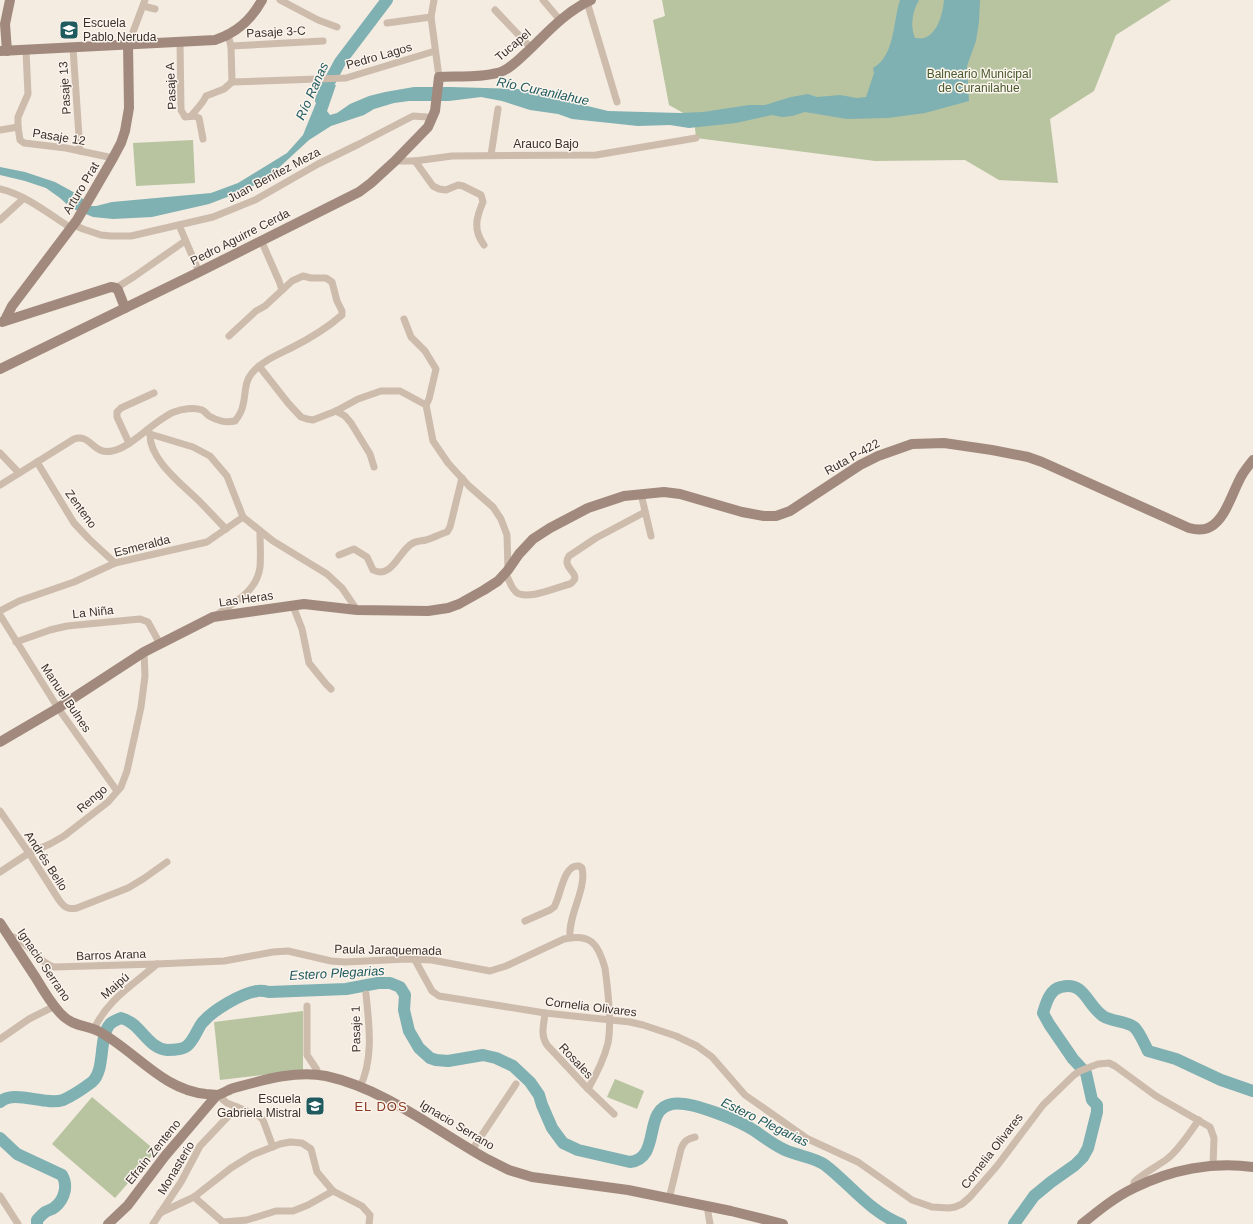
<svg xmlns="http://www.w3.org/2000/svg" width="1253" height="1224" font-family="Arial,sans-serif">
	<rect width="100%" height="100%" fill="#f4ebe1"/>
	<g fill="#b8c4a0">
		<polygon points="662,0 1171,0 1116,35 1094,91 1050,119 1058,183 999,180 965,160 875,161 696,138 694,119 669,105 653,20 665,16"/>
		<polygon points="193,140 195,183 136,186 133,143"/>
		<polygon points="303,1011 303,1070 220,1080 214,1022"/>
		<polygon points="615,1079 644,1091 637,1109 607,1097"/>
		<polygon points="92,1097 156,1151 115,1198 52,1144"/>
	</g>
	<path fill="#7fb0b2" d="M 900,0 L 919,0 C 912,12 910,26 915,38 C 917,38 922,39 924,38 C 938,34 943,12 944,0 L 980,0 L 979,22 L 976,41 L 967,66 L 969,101 L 925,113 L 888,118 L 847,119 L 805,112 L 792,116 L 782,117 L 772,115 L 736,123 L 689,128 L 670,125 L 638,126 L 572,119 L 558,114 L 530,110 L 502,101 L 481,97 L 449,101 L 409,101 L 394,103 L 374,109 L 364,115 L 331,126 L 309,140 L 271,175 L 253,186 L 235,194 L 209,204 L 152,217 L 113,219 L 93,217 L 71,208 L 60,198 L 46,188 L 25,181 L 0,175 L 0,167 L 25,172 L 55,182 L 77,194 L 91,206 L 96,206 L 112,202 L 211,193 L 238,183 L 287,153 L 303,135 L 323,86 L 336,85 L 327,111 L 330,115 L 337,113 L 350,104 L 369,96 L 385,92 L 414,87 L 451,87 L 518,89 L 608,111 L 680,113 L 703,112 L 749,105 L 765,105 L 791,97 L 808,94 L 817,97 L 840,95 L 857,98 L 866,97 L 874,73 L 873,68 C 895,56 893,21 900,0 Z"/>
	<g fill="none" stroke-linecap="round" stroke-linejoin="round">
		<g stroke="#7fb0b2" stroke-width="12">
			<polyline points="321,100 324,92 340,62 387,0"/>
			<path d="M 0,1102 C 14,1089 45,1106 63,1100 C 72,1096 84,1088 92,1082 C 106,1070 98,1037 110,1024 C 113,1021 117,1020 121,1018 C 140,1022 148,1049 167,1050 C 173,1050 182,1050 187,1046 C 194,1040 197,1030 202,1023 C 213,1010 240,994 257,991 C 261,990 265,991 269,992 L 346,989 L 378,983 L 390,983 L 400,987 L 405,995 L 404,1010 L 409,1031 L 419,1048 L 430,1058 L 436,1060 L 448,1061 L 483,1055 L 496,1058 L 513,1066 L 530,1082 L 539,1095 L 542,1105 L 552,1128 L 563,1143 L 578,1150 L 630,1162 C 662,1158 642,1109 672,1104 C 690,1100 740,1121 755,1131 C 765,1138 774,1145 785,1150 C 798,1156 814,1157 825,1165 C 851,1185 870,1212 901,1224"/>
			<path d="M 0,1138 L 17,1154 L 62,1175 C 68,1185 65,1199 55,1207 C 52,1210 47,1210 44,1213 C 41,1215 39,1218 37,1220 L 37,1224"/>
			<path d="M 1014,1224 L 1034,1196 L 1051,1182 L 1075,1165 L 1083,1157 L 1088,1148 L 1097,1112 L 1097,1105 L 1092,1100 L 1086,1073 L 1073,1059 L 1049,1024 L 1043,1013 C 1046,1003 1050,989 1061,987 C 1085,981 1086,1004 1103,1016 C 1112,1022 1127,1021 1134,1027 C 1139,1031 1145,1045 1148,1051 L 1176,1059 L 1221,1080 L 1253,1091"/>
		</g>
		<g stroke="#cdbbac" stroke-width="7">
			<polyline points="280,0 318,20 337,27"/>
			<polyline points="434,0 431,17 439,77"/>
			<polyline points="543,0 560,20"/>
			<polyline points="587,2 617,102"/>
			<polyline points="143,6 155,9"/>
			<polyline points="495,10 531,48"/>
			<polyline points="387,23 431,17"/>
			<polyline points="133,32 145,0"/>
			<polyline points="228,35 231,46 232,82"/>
			<polyline points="180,42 181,110 185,117 194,116 199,118 203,139"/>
			<polyline points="231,46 323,41"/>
			<polyline points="73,48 80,151"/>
			<polyline points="26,51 28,94 18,117 18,127 20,140 24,143 66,148 113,158"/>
			<polyline points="232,82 346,78 435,51"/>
			<path d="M 191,116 C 195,111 204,102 206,96 L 224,89 L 232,82"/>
			<polyline points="0,130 18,127"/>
			<polyline points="491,155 498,109"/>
			<polyline points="395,161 415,161 452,156 596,155 696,138"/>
			<path d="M 415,161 L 433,186 L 439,189 L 446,190 L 458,185 L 463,186 L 481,195 L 483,202 C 476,218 473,230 484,245"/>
			<path d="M 0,189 C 26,195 49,214 71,228"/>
			<polyline points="0,220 23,199"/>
			<polyline points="74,225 83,229 101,235 111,236 131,236 213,217 255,200 318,164 359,144 413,116 427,117 432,120"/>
			<polyline points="179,225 199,272"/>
			<polyline points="261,240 279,281 282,290"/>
			<polyline points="116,288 135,276 185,241"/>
			<polyline points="404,319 411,337 425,351 436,369 429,399 426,405"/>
			<polyline points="259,366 288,403 301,417 307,419 313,420 336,411 358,399 381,391 400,391 426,405 433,441 448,463 469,486 493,507 501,519 507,535 508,570"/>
			<polyline points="336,411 345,416 351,423 370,454 374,467"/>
			<polyline points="147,430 150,434 193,447 210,456 227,476 243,517 273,541 327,574 342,588 357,610"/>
			<path d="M 150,434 C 149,460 183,485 200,502 C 209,511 217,520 226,529"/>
			<polyline points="129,443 117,417 117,412 121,408 154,393"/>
			<polyline points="0,453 19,473"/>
			<polyline points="37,462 74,523 89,539 115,563"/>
			<path d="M 0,485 L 74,439 C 91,433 92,455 112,451 C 131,448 154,420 174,412 C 182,409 194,407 202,410 C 204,411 207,414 209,416 C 218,421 225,423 235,421 C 239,416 242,411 243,405 C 246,394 244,382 252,373 C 262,361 277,355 291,348 C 309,339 327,328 342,315 L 342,311 L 337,301 L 332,282 L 326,278 L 311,278 L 303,276 L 292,281 L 265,306 L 256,311 L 229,336"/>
			<polyline points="641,494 651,536"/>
			<path d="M 339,555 L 354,549 L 367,557 L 373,570 C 392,580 399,550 413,543 C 417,541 422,541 426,540 C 433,538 440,534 447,532 L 450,527 L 462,478"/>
			<path d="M 505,574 C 510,579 510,587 516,592 C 527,601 557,587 570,584 C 585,574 560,569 569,556 L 596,538 L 645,512"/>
			<polyline points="293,606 302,629 309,663 326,684 331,689"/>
			<polyline points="0,611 19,601 74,582 115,563 207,542 243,517"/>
			<polyline points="0,615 58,708 117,791"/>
			<path d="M 215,616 C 233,603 257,592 260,567 C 261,556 260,543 260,532"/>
			<polyline points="16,642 50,630 67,626 140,619 148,622 160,644"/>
			<path d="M 0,811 L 29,853 L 59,900 C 64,907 68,910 77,908 L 128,888 L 143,879 L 167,862"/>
			<polyline points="0,872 29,853 50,844 64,836 108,802 121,787 127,771 141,707 145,676 144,652"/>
			<path d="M 525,921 L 550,910 L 554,907 C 561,896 563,864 579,866 L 582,868 C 587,889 568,915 570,937"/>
			<path d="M 9,936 C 28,939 35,961 54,967 L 157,964 L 224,961 L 273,952 L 288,951 L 331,961 L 345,962 L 408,959 L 432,960 L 490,971 L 506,966 L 564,939 C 590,933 598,943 605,968 C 608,990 612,1022 608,1043 C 604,1060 596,1075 588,1089"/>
			<polyline points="415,960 432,991 439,996 545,1013 630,1022 643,1025 676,1036 697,1046 712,1057 745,1095 808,1139 858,1162 912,1200 932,1207 949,1208 955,1207 962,1204 970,1197 997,1166 1043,1105 1074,1075 1080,1071 1098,1064 1109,1063 1115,1066 1156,1096 1210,1127 1214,1138 1213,1166"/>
			<polyline points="307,1006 307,1055 317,1070 316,1075"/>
			<path d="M 545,1013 C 544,1024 540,1035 547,1045 L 588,1089 L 614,1114"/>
			<path d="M 94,1029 C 108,999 133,985 157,964"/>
			<polyline points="0,1039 29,1019 55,1006"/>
			<path d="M 360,1087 C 374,1058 369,1025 366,994"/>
			<polyline points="217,1095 227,1103 259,1116 263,1120 273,1147"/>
			<polyline points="472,1150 516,1084"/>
			<path d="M 1134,1188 L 1134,1182 C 1144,1173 1156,1167 1167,1159 C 1180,1149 1189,1133 1199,1120"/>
			<polyline points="333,1191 362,1206 370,1215 369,1224"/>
			<polyline points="0,1196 18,1224"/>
			<polyline points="194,1197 225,1224"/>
			<path d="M 669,1199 L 681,1149 C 684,1141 687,1139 695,1137"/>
			<polyline points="707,1206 710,1224"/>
			<polyline points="160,1213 194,1197 231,1168 252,1155 280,1144 290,1142 302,1143 311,1149 317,1172 333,1191"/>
			<polyline points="224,1222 247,1220 276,1211 293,1211 308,1205 333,1191"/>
			<polyline points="153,1224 181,1182 200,1146 237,1107"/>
		</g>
		<g stroke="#a18a7d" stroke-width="10">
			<path d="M 0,51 L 215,40 C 237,33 251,20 262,0"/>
			<polyline points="7,51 5,24 10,0"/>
			<polyline points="5,320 12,306 77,220 113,158 121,143 125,131 129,108 128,44"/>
			<polyline points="2,322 111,287 116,288 118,290 125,308"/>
			<path d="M 0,369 L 199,272 L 359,192 L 371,183 L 395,161 L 428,127 L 435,111 L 439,77 C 456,76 487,78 503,71 C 512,67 519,59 527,52 C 547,33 565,12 591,0"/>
			<path d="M 0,742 L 58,708 L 144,652 L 213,617 L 304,604 L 357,610 L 428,611 L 448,608 L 459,604 L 484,590 L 498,581 L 508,570 L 519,554 L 533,539 L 550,528 L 588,508 L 624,496 L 664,492 L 680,494 L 742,512 L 764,516 L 776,516 L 790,511 L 860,465 L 878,456 L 912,444 L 944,443 L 992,450 L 1028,457 L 1042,462 L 1189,528 C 1196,530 1203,531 1210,527 C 1226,519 1233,490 1242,475 C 1245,470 1249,465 1253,460"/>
			<path d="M 0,923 C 12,941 24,960 36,978 C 43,990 51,1003 60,1013 C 74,1028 86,1024 100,1032 C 136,1052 163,1090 206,1094 C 209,1094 214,1095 217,1095 C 223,1094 229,1089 234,1088 C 263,1080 296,1070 326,1076 C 385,1089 435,1130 487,1159 L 509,1170 L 532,1177 L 628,1190 L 731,1211 L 783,1224"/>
			<polyline points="108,1224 128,1205 165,1156 217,1095"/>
			<path d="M 1082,1224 C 1098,1211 1115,1197 1134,1188 C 1170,1170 1213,1161 1253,1167"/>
		</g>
	</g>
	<defs>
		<symbol id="school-square" viewBox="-11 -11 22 22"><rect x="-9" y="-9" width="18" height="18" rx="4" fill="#1f5a5e" stroke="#fbf5ee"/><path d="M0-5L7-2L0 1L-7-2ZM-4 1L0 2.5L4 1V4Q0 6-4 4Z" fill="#fff"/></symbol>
	</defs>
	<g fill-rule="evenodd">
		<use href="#school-square" x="58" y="19" width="22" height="22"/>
		<use href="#school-square" x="304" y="1095" width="22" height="22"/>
	</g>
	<g text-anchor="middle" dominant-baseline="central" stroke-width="3" stroke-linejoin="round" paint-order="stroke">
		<g font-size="12" fill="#3b302b" stroke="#fbf5ee" text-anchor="start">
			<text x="83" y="23">Escuela<tspan x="83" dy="14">Pablo Neruda</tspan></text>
			<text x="301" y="1099" text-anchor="end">Escuela<tspan x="301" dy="14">Gabriela Mistral</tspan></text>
		</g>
		<g font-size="12" fill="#3b302b" stroke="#fbf5ee">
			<text transform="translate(276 32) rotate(-3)">Pasaje 3-C</text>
			<text transform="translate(513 45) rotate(-40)">Tucapel</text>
			<text transform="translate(379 56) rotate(-16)">Pedro Lagos</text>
			<text transform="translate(171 86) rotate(-93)">Pasaje A</text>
			<text transform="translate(65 88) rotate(-94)">Pasaje 13</text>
			<text transform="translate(59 137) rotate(9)">Pasaje 12</text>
			<text x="546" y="144">Arauco Bajo</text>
			<text transform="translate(274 175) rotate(-28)">Juan Benítez Meza</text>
			<text transform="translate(81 188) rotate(-59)">Arturo Prat</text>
			<text transform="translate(240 237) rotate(-27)">Pedro Aguirre Cerda</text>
			<text transform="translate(852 457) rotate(-29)">Ruta P-422</text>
			<text transform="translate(81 509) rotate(54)">Zenteno</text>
			<text transform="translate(142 546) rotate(-14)">Esmeralda</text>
			<text transform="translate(246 599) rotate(-8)">Las Heras</text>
			<text transform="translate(93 612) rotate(-6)">La Niña</text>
			<text transform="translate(66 698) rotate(56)">Manuel Bulnes</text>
			<text transform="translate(92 799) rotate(-41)">Rengo</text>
			<text transform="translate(46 861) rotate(57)">Andrés Bello</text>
			<text transform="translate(388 950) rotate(1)">Paula Jaraquemada</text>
			<text transform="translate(111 955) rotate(-2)">Barros Arana</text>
			<text transform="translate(44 965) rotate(56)">Ignacio Serrano</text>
			<text transform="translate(115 986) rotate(-41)">Maipú</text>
			<text transform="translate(591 1007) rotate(7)">Cornelia Olivares</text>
			<text transform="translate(356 1029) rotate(-91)">Pasaje 1</text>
			<text transform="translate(576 1061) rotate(47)">Rosales</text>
			<text transform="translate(457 1125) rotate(31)">Ignacio Serrano</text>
			<text transform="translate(992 1151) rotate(-52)">Cornelia Olivares</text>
			<text transform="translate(153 1152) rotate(-51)">Efraín Zenteno</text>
			<text transform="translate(176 1168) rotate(-59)">Monasterio</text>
		</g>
		<g font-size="12" fill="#4a5a2e" stroke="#fbf5ee">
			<text x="979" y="74">Balneario Municipal<tspan x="979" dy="14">de Curanilahue</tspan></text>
		</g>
		<g font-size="13" font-style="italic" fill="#1f5a5e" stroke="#fbf5ee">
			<text transform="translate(312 91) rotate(-66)">Río Ranas</text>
			<text transform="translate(543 91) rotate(12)">Río Curanilahue</text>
			<text transform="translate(337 973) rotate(-3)">Estero Plegarias</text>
			<text transform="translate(765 1122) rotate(26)">Estero Plegarias</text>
		</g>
		<g font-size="13" letter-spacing="1" fill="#8c3b22" stroke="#fbf5ee">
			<text x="381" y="1106">EL DOS</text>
		</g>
	</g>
</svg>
